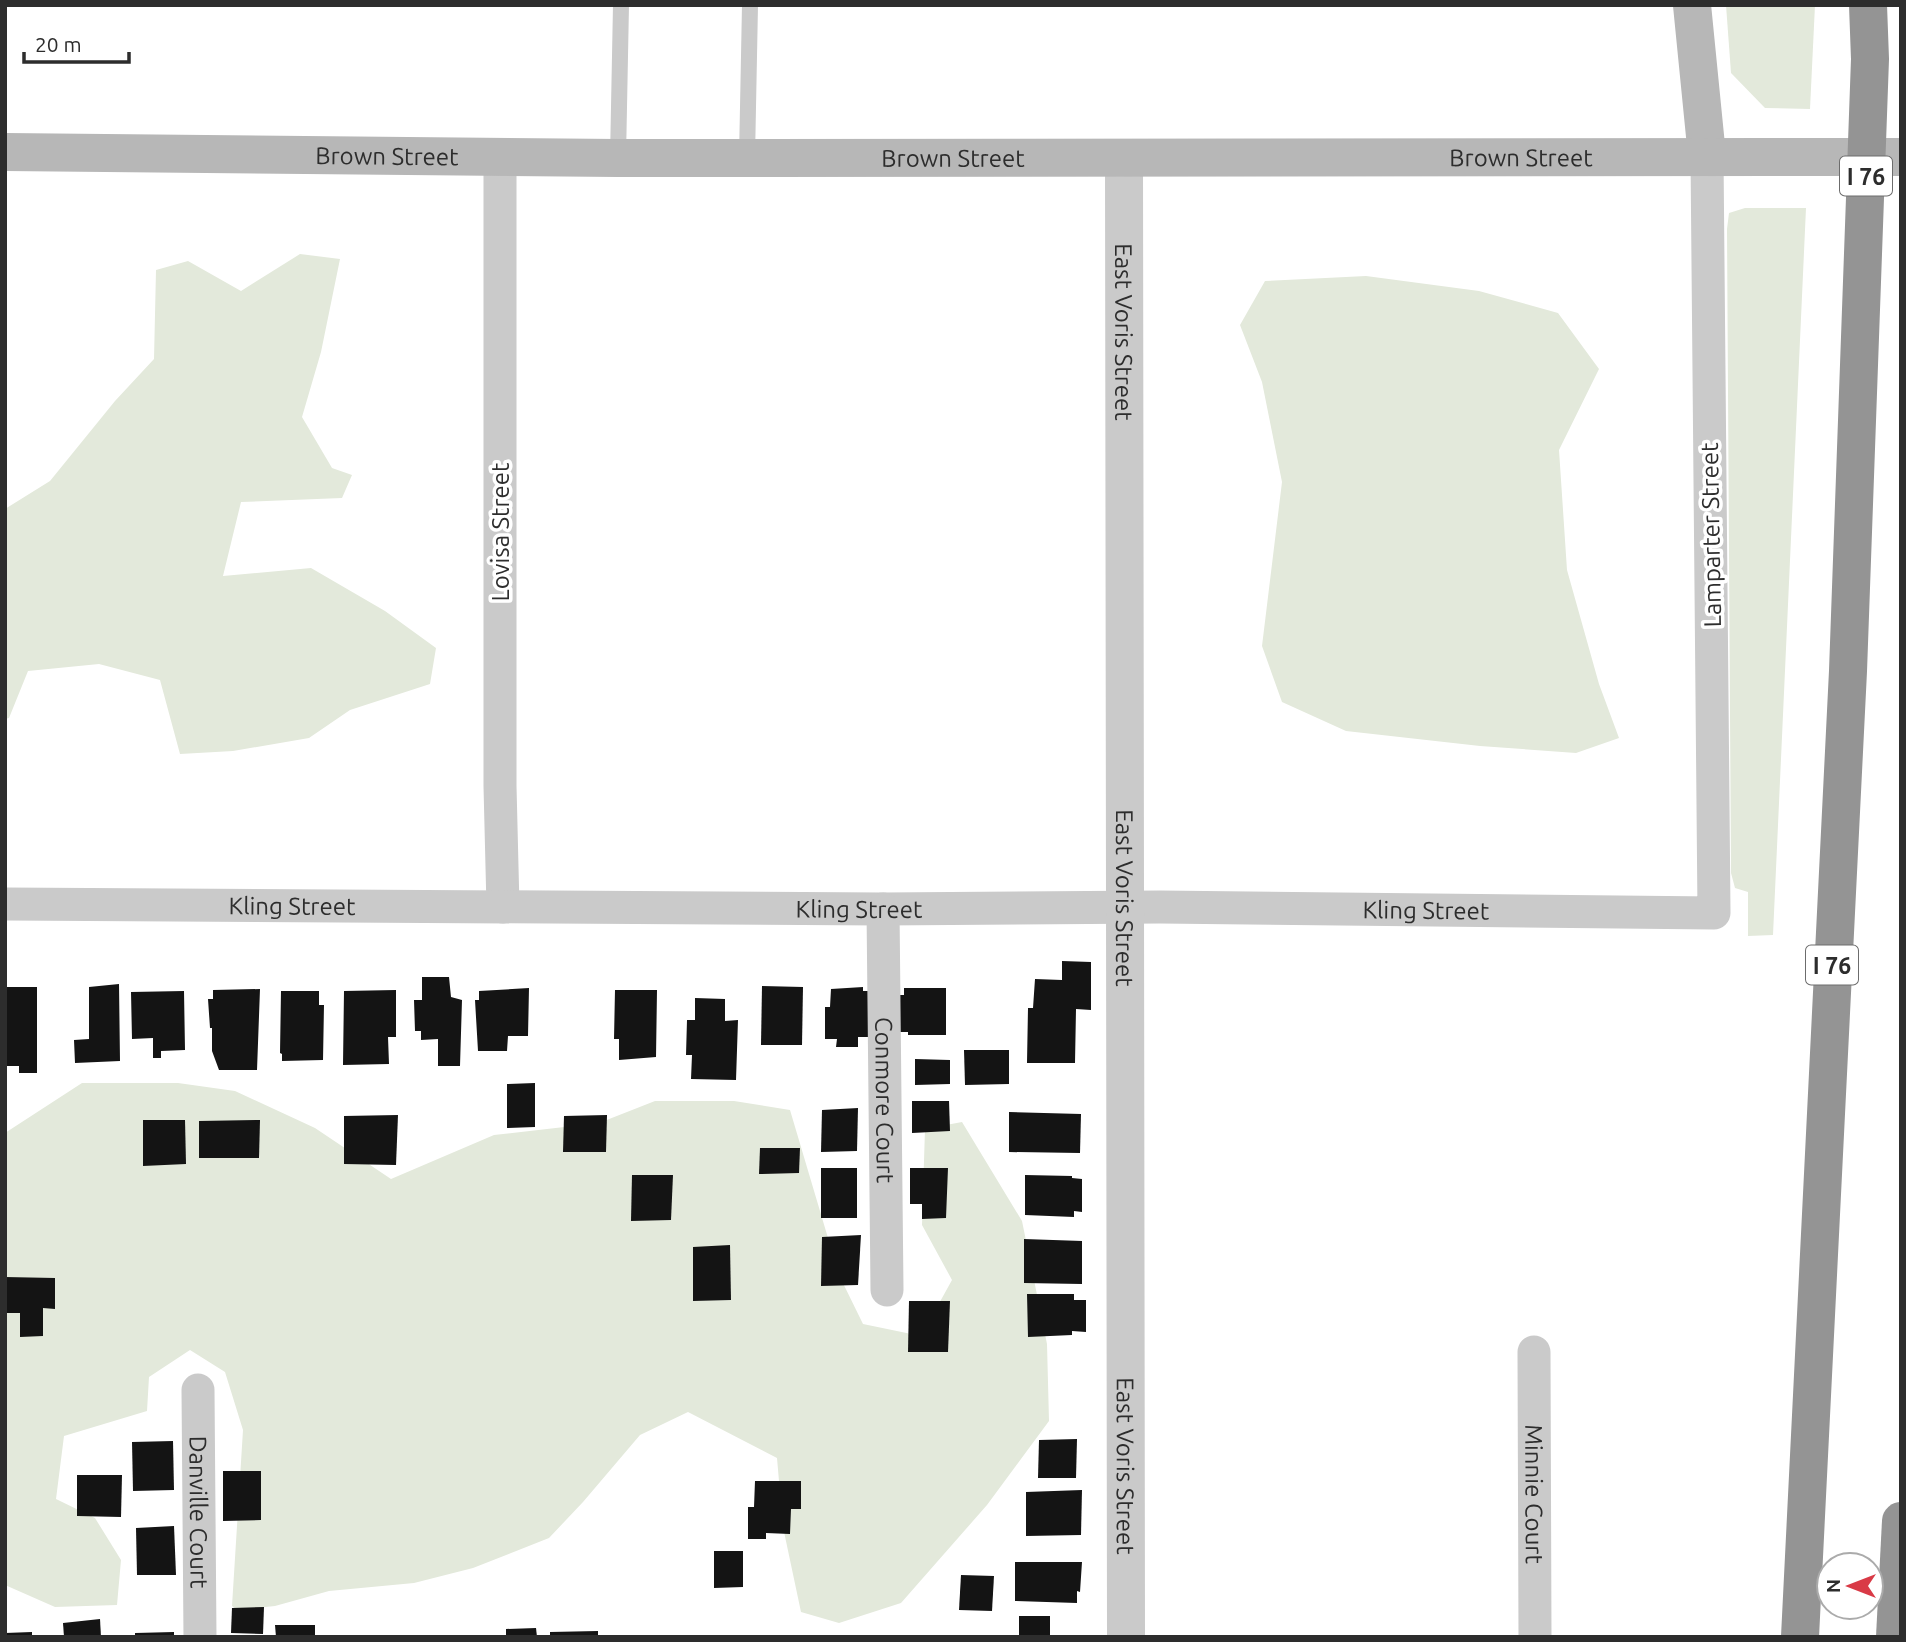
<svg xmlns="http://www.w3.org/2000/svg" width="1906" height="1642" font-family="Ubuntu,sans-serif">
	<rect width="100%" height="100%" fill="#fff"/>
	<g fill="#e3e9db">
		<polygon points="1726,5 1815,5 1810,109 1765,108 1731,73"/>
		<polygon points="1745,208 1806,208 1773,935 1748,936 1748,892 1735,888 1731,873 1727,229 1729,213"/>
		<polygon points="300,254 340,259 321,352 302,417 332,468 352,475 342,498 241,502 223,576 311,568 385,611 436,648 430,684 350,710 309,738 233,751 180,754 160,680 99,664 28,671 9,718 5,719 5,509 50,481 115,401 154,359 156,270 188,261 241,291"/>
		<polygon points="1366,276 1479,291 1558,313 1599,369 1559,450 1567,570 1599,684 1619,738 1576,753 1480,746 1346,731 1282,702 1262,646 1282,482 1262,382 1240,325 1265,281"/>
		<polygon points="82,1083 178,1083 235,1091 315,1128 391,1179 494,1135 599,1123 655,1101 734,1101 790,1110 839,1275 863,1324 921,1336 952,1280 922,1225 925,1129 962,1122 1022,1221 1047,1344 1049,1421 987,1505 901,1603 839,1623 801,1612 783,1527 777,1458 688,1412 640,1435 583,1502 549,1538 473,1568 414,1583 329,1591 275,1606 237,1610 232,1606 243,1430 225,1372 190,1350 149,1377 147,1411 64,1436 56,1499 95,1518 121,1560 117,1605 55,1607 5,1585 5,1133"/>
	</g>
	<g fill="#141414">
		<polygon points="1062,961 1091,962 1091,1010 1076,1009 1075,1063 1027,1063 1028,1008 1033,1008 1035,979 1062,980"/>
		<polygon points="422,977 449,977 451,997 462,1000 460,1066 438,1066 438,1039 421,1040 421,1031 415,1031 414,1000 422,1000"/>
		<polygon points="119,984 120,1061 75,1063 74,1040 89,1039 89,987"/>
		<polygon points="762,986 803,987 802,1045 761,1045"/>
		<polygon points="5,987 37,987 37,1073 19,1073 19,1066 5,1066"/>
		<polygon points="863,987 863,991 872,991 871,1037 858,1037 858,1047 836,1047 837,1039 825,1039 825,1007 830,1007 831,989"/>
		<polygon points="529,988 528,1036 508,1036 507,1051 478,1051 475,1000 479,1000 479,991"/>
		<polygon points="904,988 946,988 946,1035 908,1035 908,1032 892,1032 892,995 904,995"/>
		<polygon points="260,989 257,1070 219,1070 212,1051 212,1028 210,1028 208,999 213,999 213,990"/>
		<polygon points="396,990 396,1037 388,1037 389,1064 343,1065 344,991"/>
		<polygon points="615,990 657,990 656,1057 619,1060 619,1039 614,1039"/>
		<polygon points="184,991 185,1050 161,1051 161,1058 153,1058 153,1038 132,1039 131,992"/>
		<polygon points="281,991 319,991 319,1005 324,1005 323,1060 282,1061 282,1054 280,1053"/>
		<polygon points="695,998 725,999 725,1021 738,1020 736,1080 691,1079 692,1055 686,1055 687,1020 695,1020"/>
		<polygon points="964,1050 1009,1050 1009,1084 965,1085"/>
		<polygon points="915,1059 950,1060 950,1084 915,1085"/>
		<polygon points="535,1083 535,1127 507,1128 507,1084"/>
		<polygon points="912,1101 949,1101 950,1131 912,1133"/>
		<polygon points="858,1108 857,1151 821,1152 822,1110"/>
		<polygon points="1009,1112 1081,1114 1080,1153 1009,1152"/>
		<polygon points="398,1115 396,1165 344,1164 344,1116"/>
		<polygon points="607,1115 606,1152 563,1152 564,1116"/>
		<polygon points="143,1120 185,1120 186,1164 143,1166"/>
		<polygon points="260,1120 259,1158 199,1158 199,1121"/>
		<polygon points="760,1148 800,1148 799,1173 759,1174"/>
		<rect x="821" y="1168" width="36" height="50"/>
		<polygon points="910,1168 948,1168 946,1218 922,1219 922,1204 910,1204"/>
		<polygon points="632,1175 673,1175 671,1220 631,1221"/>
		<polygon points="1025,1175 1072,1176 1072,1178 1082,1179 1082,1212 1074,1211 1074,1217 1025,1215"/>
		<polygon points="861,1235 858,1285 821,1286 822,1237"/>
		<polygon points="1024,1239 1082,1241 1082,1284 1024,1283"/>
		<polygon points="730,1245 731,1300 693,1301 693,1247"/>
		<polygon points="5,1277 55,1278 55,1309 43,1308 43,1336 20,1337 20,1313 5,1313"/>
		<polygon points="1027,1294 1074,1294 1074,1300 1086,1300 1086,1332 1072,1331 1072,1335 1028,1337"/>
		<polygon points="909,1301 950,1301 948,1352 908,1352"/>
		<polygon points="1077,1439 1076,1478 1038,1478 1039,1440"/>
		<polygon points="173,1441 174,1490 133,1491 132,1442"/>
		<polygon points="223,1471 261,1471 261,1520 223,1521"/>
		<polygon points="77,1475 122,1475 121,1517 77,1516"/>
		<polygon points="755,1481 801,1481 801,1509 791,1509 790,1534 766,1533 766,1539 748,1539 748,1507 754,1507"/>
		<polygon points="1082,1490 1081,1535 1026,1536 1026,1492"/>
		<polygon points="174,1526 176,1575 137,1575 136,1528"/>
		<polygon points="714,1551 743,1551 743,1587 714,1588"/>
		<polygon points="1015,1562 1082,1562 1080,1592 1077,1591 1077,1603 1015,1601"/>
		<polygon points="961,1575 994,1576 992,1611 959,1610"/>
		<polygon points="264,1607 263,1634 231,1633 232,1608"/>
		<rect x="1019" y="1616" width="31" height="21"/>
		<polygon points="100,1619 101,1637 64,1637 63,1623"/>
		<polygon points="275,1625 315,1625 315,1637 276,1637"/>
		<polygon points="536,1628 537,1637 506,1637 506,1629"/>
		<polygon points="598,1631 598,1637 550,1637 550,1632"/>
		<polygon points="32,1632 32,1637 5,1637 5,1633"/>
		<polygon points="174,1632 174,1637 135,1637 135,1633"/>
	</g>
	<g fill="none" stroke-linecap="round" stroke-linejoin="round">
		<g stroke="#cacaca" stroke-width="16">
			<polyline points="618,158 621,5"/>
			<polyline points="747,158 750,5"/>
		</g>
		<g stroke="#cacaca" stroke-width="33">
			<polyline points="500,158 500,786 503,907"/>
			<path id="s1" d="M 5,904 L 883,909 L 1160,907 L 1714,913 L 1707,156"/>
			<path id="s2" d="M 883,909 L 887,1290"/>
			<path id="s3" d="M 1534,1352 L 1535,1637"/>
			<path id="s4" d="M 198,1390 L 200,1637"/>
		</g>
		<path stroke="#cacaca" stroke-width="38" id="s5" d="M 1124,160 L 1126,1637"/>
		<g stroke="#b7b7b7" stroke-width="38">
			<polyline points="1692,5 1707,156"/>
			<path id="s6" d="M 5,152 L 618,158 L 1901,157"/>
		</g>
		<g stroke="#949494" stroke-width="38">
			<polyline points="1800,1637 1848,671 1870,59 1868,5"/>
			<polyline points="1895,1637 1901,1521"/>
		</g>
	</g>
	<g text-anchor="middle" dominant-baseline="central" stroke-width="7" stroke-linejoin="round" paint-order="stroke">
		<g fill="#fff" stroke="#6c6c6c" stroke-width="2">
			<rect x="1840" y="156.5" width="52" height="39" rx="5"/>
			<rect x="1806" y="945.5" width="52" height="39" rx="5"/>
		</g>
		<g font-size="23" font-weight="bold" fill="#2d2d2d">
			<text x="1866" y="176">I 76</text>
			<text x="1832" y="965">I 76</text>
		</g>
		<g font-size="24" fill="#2d2d2d" stroke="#fff">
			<text stroke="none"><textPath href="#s6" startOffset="382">Brown Street</textPath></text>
			<text stroke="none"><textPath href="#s6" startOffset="1516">Brown Street</textPath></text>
			<text stroke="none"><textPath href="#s6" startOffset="948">Brown Street</textPath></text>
			<text stroke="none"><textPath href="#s5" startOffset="172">East Voris Street</textPath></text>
			<text transform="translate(500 532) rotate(-90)">Lovisa Street</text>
			<text transform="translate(1711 535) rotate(-91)">Lamparter Street</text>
			<text stroke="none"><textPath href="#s5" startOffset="738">East Voris Street</textPath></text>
			<text stroke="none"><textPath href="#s1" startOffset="287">Kling Street</textPath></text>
			<text stroke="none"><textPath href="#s1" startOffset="854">Kling Street</textPath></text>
			<text stroke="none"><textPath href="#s1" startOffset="1421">Kling Street</textPath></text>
			<text stroke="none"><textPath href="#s2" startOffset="191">Conmore Court</textPath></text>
			<text stroke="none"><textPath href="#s5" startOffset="1306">East Voris Street</textPath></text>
			<text stroke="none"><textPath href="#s3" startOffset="142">Minnie Court</textPath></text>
			<text stroke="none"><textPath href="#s4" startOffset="122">Danville Court</textPath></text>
		</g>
	</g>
	<rect width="1906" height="1642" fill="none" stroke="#2d2d2d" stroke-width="14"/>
	<g transform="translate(1850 1586) rotate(270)"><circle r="33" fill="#ffffff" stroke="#ababab" stroke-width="2"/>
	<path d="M0-5L12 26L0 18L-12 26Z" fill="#d93a46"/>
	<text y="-10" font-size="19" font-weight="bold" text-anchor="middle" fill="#2d2d2d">N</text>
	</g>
	<path d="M24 52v10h105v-10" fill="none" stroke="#2d2d2d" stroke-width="3.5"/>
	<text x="35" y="52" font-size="21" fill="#2d2d2d" stroke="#ffffff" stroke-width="5" paint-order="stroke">20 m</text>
</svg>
